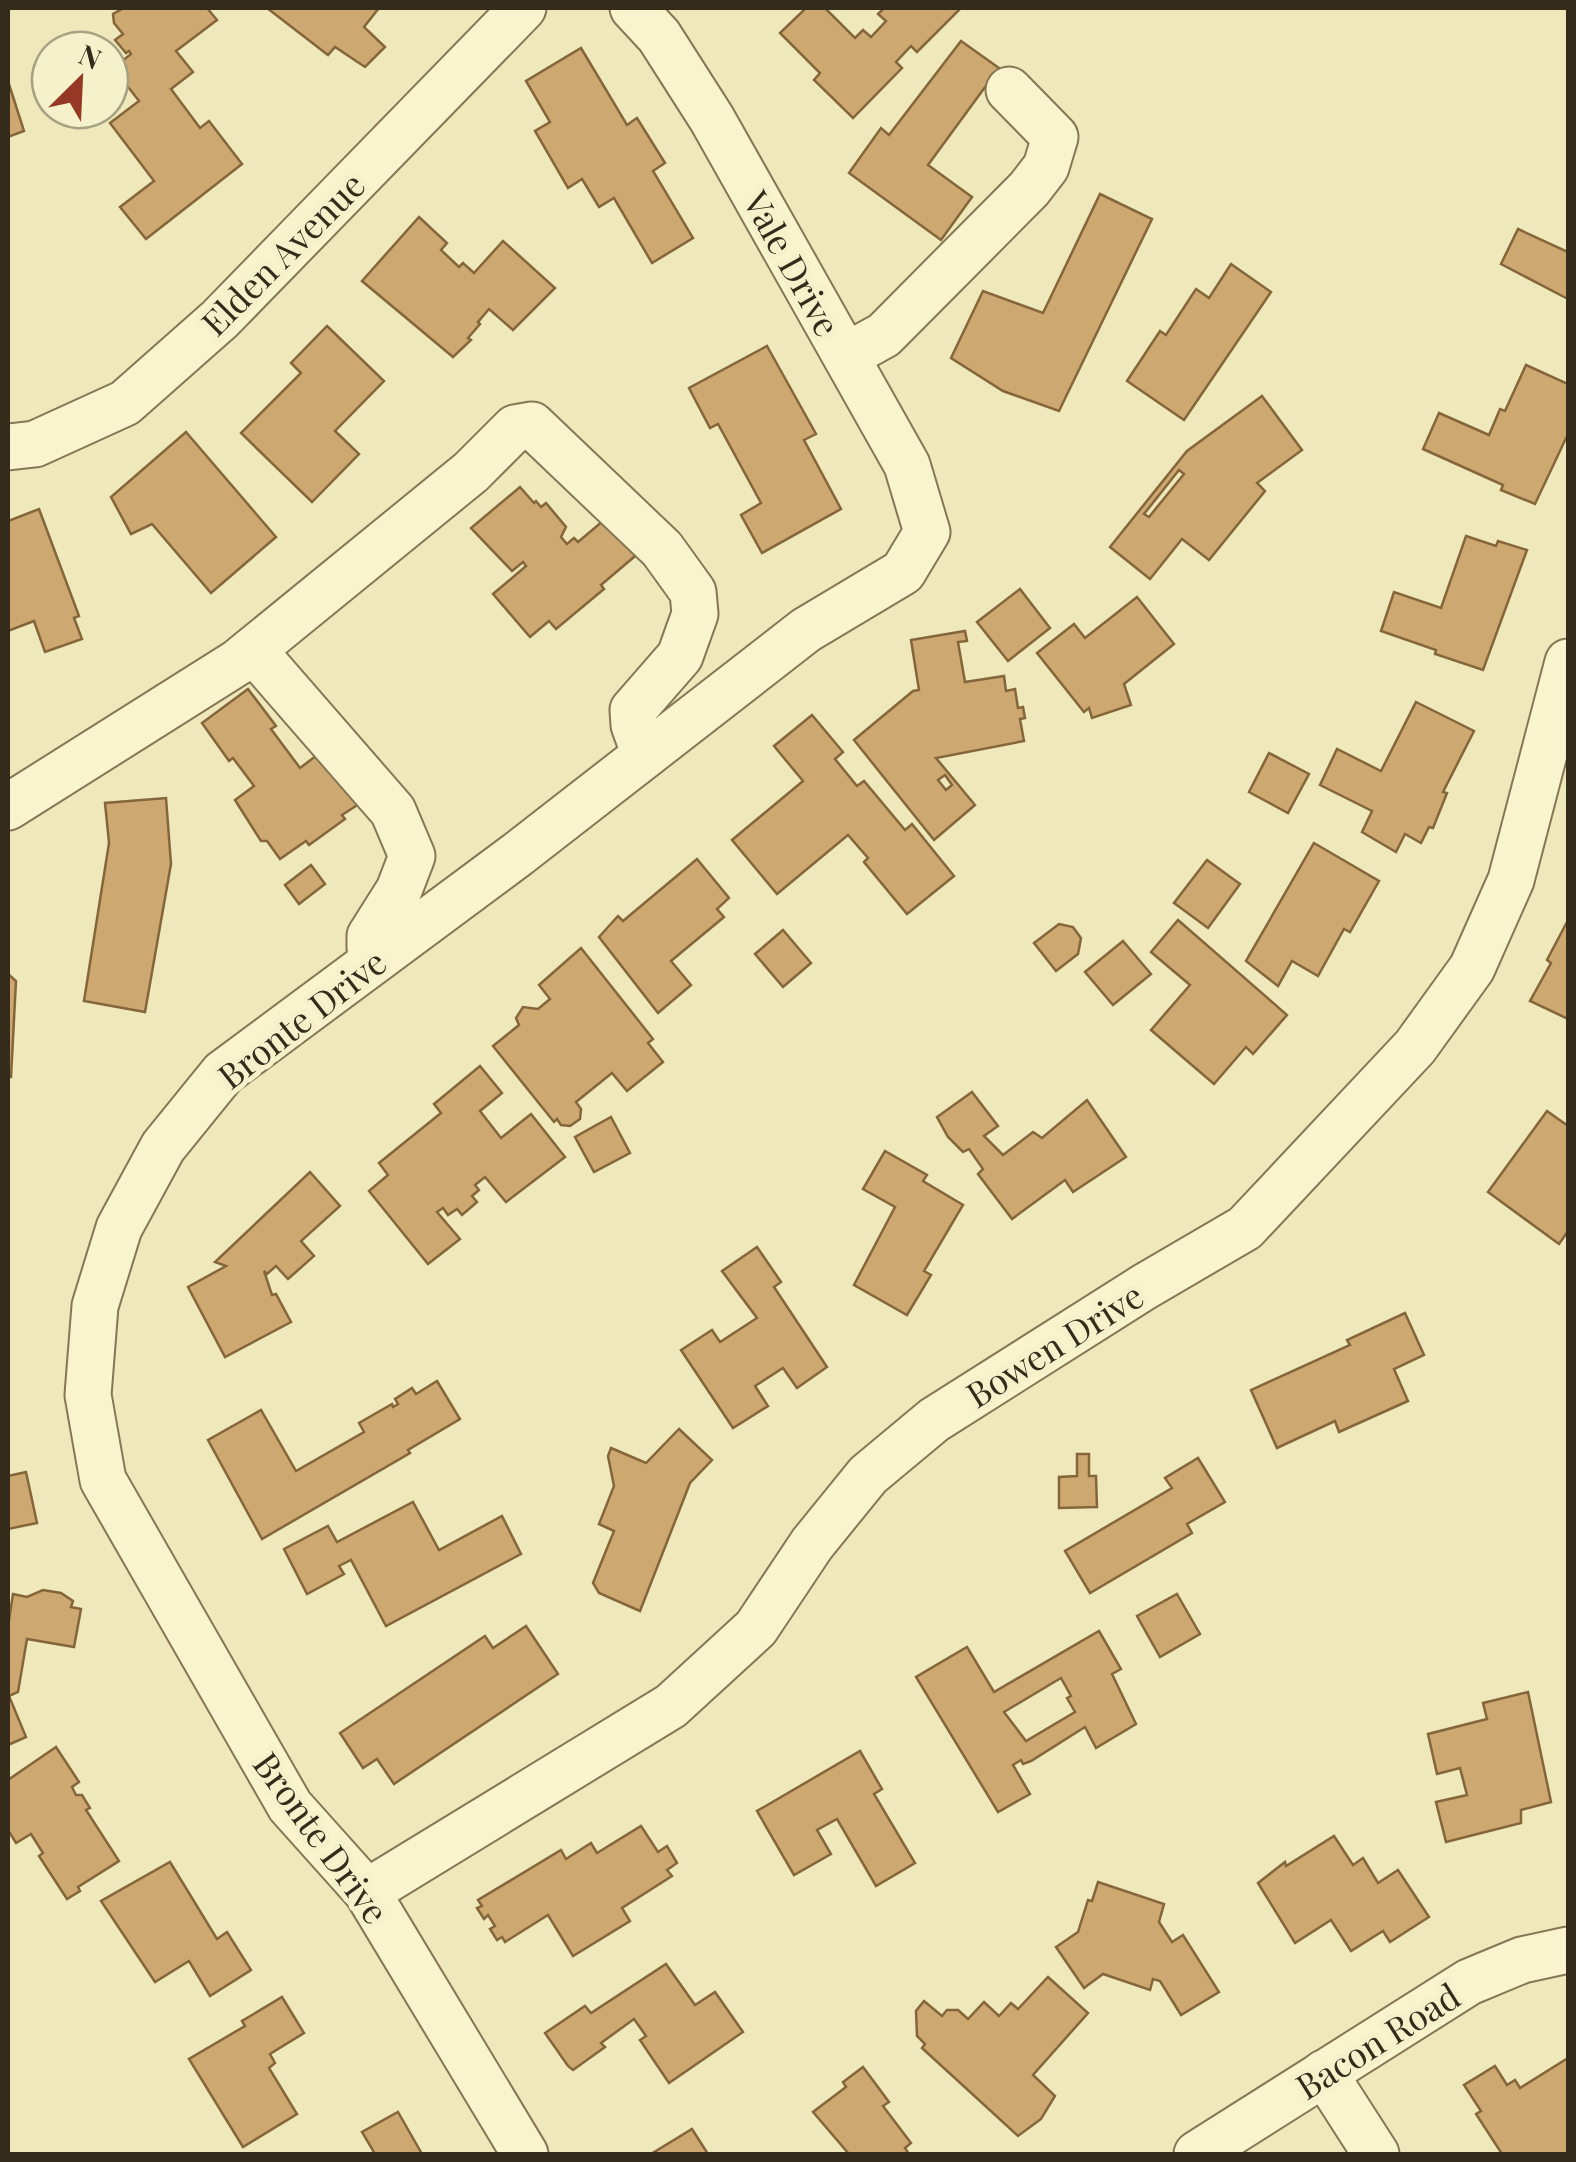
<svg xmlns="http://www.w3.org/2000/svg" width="1576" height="2162" font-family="'Playfair Display',serif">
	<rect width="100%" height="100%" fill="#eee8bb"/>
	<g fill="#cda870" stroke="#84663a" stroke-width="2.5" fill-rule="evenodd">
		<polygon points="124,8 207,8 217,20 176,51 193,72 171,89 200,128 209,121 242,164 146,239 120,207 154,181 110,123 139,101 118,74 126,67 122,61 131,54 129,51 126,53 115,40 123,34 114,23 113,14"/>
		<polygon points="267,8 379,8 364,27 385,47 365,67 335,47 328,55"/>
		<polygon points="806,8 825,8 855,38 863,30 871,37 886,21 878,14 884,8 961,8 917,52 911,46 896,62 902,68 853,118 814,80 820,73 780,33"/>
		<polygon points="961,41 999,68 928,165 972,197 941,240 849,173 881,128 889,135"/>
		<polygon points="581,48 627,125 637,118 665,163 653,171 693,238 652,263 614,198 599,207 582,179 568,188 535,131 550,122 526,81"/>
		<polygon points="8,81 24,131 8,137"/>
		<polygon points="1100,194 1152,219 1059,411 1003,391 951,358 983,291 1043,313"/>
		<polygon points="419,217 447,243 441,250 459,267 463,263 474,273 503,241 555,288 513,330 489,309 478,322 480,324 468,338 471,340 453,357 362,281"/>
		<polygon points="1518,229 1568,252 1568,299 1501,264"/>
		<polygon points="1231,264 1271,292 1184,420 1127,381 1160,331 1166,335 1196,289 1209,298"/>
		<polygon points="327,326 384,381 335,431 359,454 312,502 241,433 301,373 291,363"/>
		<polygon points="767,346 816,434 804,440 841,509 762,553 741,515 761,503 718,424 710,428 689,388"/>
		<polygon points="1526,365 1568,384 1568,434 1535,504 1501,490 1503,485 1423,449 1439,413 1489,435 1500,409 1505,411"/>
		<path d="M 1262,396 L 1302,450 L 1257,483 L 1265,491 L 1209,560 L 1182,539 L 1150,579 L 1110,547 L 1187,451 ZM 1179,470 L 1184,474 L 1149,517 L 1144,514 Z"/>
		<polygon points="186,432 276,537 211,593 152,524 131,534 111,497"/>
		<polygon points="520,487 534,503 536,501 541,507 546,503 566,527 561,537 567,544 574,538 578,542 610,515 641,551 601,585 604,589 556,629 549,621 530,637 493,594 526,566 523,562 512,571 471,528"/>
		<polygon points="39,509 79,616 74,618 82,639 45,652 34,621 8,631 8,521"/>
		<polygon points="1466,536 1496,546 1498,541 1527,550 1483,670 1435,654 1436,650 1381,631 1394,592 1441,608"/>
		<polygon points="1020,589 1050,628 1008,661 977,622"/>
		<polygon points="1137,597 1174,644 1124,684 1131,705 1092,718 1089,708 1084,712 1037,653 1074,624 1085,638"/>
		<path d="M 965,631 L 967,641 L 958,642 L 965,682 L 1004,676 L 1006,691 L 1015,689 L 1018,708 L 1023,707 L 1025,718 L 1020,719 L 1024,741 L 936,758 L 975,805 L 934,840 L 854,740 L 913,691 L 919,690 L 911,640 ZM 945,775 L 952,785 L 946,790 L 938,780 Z"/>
		<polygon points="248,689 276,726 271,729 300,768 321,752 359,804 342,815 345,819 309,845 306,841 280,859 267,841 261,841 235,800 254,786 233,758 229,761 202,723"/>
		<polygon points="1416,702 1474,731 1443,792 1447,793 1433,828 1429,827 1421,843 1405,834 1396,852 1362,832 1372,811 1320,785 1337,749 1381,771"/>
		<polygon points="812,715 843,752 835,759 857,786 864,781 905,830 912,824 954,876 907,914 864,862 868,858 848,835 777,894 732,840 803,781 774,746"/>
		<polygon points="1269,753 1309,774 1288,813 1249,792"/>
		<polygon points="166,798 171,864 145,1012 84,1001 109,843 105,803"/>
		<polygon points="1314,843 1379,881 1350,932 1344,929 1318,976 1292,961 1278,986 1246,961"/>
		<polygon points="697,859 729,898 717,909 724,917 671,961 691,985 658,1013 599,937 618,916 623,921"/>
		<polygon points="1207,860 1240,884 1208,928 1174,903"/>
		<polygon points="311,865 325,884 299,904 285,885"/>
		<polygon points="1178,920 1287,1015 1253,1054 1246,1047 1214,1084 1151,1030 1190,985 1151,952"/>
		<polygon points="1568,920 1568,1019 1530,1001 1551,963 1547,960"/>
		<polygon points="1059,924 1073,927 1081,938 1078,954 1056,971 1034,943"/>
		<polygon points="783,930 811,963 783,987 755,954"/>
		<polygon points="1123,941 1151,974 1113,1005 1085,972"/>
		<polygon points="581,948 653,1039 648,1043 663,1062 627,1091 612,1073 576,1102 581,1109 580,1119 570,1126 561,1125 557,1119 554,1122 493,1046 519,1025 516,1018 523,1007 538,1009 550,999 539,985"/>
		<polygon points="8,974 16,981 11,1077 8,1077"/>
		<polygon points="480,1066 502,1093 480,1111 501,1138 531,1114 565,1157 506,1202 485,1177 475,1185 479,1190 472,1196 477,1202 462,1215 457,1209 448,1215 443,1208 437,1212 460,1239 428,1264 369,1191 388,1175 379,1163 441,1113 434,1104"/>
		<polygon points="972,1092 998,1126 984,1136 1003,1155 1033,1132 1042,1138 1087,1100 1126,1157 1073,1192 1065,1180 1012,1219 978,1174 983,1169 969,1149 963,1152 948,1137 937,1117"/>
		<polygon points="1547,1111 1568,1126 1568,1231 1559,1244 1488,1192"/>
		<polygon points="611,1117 630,1153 594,1172 575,1137"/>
		<polygon points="885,1151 927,1175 923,1181 963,1205 924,1271 931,1275 907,1315 854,1285 895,1207 863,1189"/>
		<polygon points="310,1172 340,1206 301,1241 314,1256 288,1279 276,1266 267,1274 264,1271 272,1295 276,1294 291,1322 225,1357 188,1287 226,1266 215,1262"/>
		<polygon points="757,1247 781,1282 774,1287 827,1367 797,1388 783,1368 755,1386 768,1406 733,1428 681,1350 712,1330 720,1342 757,1318 722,1271"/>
		<polygon points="1405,1313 1424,1355 1394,1369 1408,1401 1339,1432 1335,1421 1277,1448 1251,1390 1350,1345 1347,1340"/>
		<polygon points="437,1381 460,1419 408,1450 410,1453 262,1539 208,1440 261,1410 296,1471 364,1432 359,1423 392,1404 393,1407 398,1404 395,1399 412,1388 416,1394"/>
		<polygon points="679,1429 712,1460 690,1483 640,1611 599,1593 593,1583 614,1531 599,1524 614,1486 608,1456 611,1448 646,1463"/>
		<polygon points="1077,1454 1089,1454 1089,1476 1096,1476 1097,1507 1059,1508 1059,1477 1077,1476"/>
		<polygon points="1198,1458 1225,1502 1187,1524 1192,1533 1090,1593 1065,1551 1172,1488 1165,1478"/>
		<polygon points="26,1472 37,1523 8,1529 8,1476"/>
		<polygon points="413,1502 439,1550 502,1516 521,1554 386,1626 351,1560 339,1566 344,1574 307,1594 284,1549 328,1526 337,1542"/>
		<polygon points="43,1590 61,1593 73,1601 71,1607 81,1609 74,1647 27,1639 18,1692 9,1696 26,1737 8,1745 8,1627 13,1594 27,1597"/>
		<polygon points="1177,1594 1200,1634 1160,1657 1137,1616"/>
		<polygon points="526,1626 558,1674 394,1784 377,1759 363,1768 340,1733 485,1636 493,1648"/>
		<path d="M 1099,1631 L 1121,1669 L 1112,1674 L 1136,1724 L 1096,1748 L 1085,1727 L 1031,1761 L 1023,1764 L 1021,1760 L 1013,1765 L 1030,1794 L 998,1812 L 916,1677 L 967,1647 L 994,1692 ZM 1061,1678 L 1071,1696 L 1067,1698 L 1075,1712 L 1026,1741 L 1004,1712 Z"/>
		<polygon points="1528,1692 1551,1802 1521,1810 1521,1823 1446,1842 1436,1802 1467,1795 1460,1768 1437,1774 1428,1734 1487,1719 1483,1703"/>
		<polygon points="56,1747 79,1782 72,1787 76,1795 82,1795 90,1808 86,1810 119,1861 78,1887 80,1891 67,1899 39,1856 43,1853 31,1834 16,1843 8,1830 8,1780"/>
		<polygon points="860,1751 882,1789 874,1794 915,1863 876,1886 837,1819 817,1830 831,1854 794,1875 757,1811"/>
		<polygon points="641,1826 658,1852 667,1846 677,1863 667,1870 672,1876 622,1908 630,1921 573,1956 548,1915 505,1942 502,1937 497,1940 490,1929 495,1926 488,1915 484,1919 477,1908 482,1906 478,1900 561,1850 566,1859 591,1843 597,1853"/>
		<polygon points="1334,1836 1353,1865 1363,1858 1378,1883 1398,1870 1429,1917 1390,1942 1383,1931 1351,1951 1331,1920 1295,1943 1258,1883 1285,1862 1286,1866"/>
		<polygon points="170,1862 217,1939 227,1932 251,1970 210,1996 189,1961 155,1982 101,1901"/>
		<polygon points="1098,1882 1164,1904 1159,1922 1172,1942 1183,1935 1219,1992 1181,2015 1160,1981 1153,1979 1150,1990 1103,1974 1084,1988 1056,1947 1078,1932 1088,1900 1092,1901"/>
		<polygon points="666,1964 695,2005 715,1992 743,2032 669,2083 640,2040 646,2036 634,2019 601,2043 605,2047 573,2070 568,2066 545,2033 585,2006 591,2013"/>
		<polygon points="1048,1977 1088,2013 1033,2075 1055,2096 1041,2119 1018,2136 922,2048 925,2044 917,2036 916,2011 924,2001 942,2016 947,2010 958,2010 968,2019 984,2002 999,2016 1011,2003 1018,2009"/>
		<polygon points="282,1997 304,2033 270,2054 275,2063 269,2068 297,2114 243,2147 189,2059 245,2026 242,2021"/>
		<polygon points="1568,2058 1568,2154 1502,2154 1476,2114 1481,2111 1464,2085 1495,2066 1507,2085 1515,2080 1520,2088"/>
		<polygon points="863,2067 889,2102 883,2106 911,2143 905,2148 909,2154 849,2154 813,2112 846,2087 843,2082"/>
		<polygon points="398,2112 422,2154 375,2154 362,2132"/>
		<polygon points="692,2129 708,2154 651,2154"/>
	</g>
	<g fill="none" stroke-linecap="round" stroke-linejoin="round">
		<defs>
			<g id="minor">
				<polyline points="846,356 884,335 1029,189 1046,167 1055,137 1009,90"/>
				<polyline points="8,447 35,444 125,403 220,319 523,8"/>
				<polyline points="253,650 393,811 412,856 399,890 370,936 370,948 379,957"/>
				<polyline points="8,807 238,662 471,472 515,428 532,425 662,549 693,592 695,614 680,656 633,710 634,725 645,755"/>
				<polyline points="367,1892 671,1706 756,1628 812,1544 868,1475 934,1420 1144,1287 1245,1228 1415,1047 1472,968 1511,880 1568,662"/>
				<polyline points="1324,2073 1376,2154"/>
				<polyline points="525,2154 367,1892 290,1806 103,1480 88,1395 95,1306 119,1228 163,1147 223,1073 518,854 806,630 903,572 927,532 907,465 712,119 659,36 633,8"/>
				<polyline points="1197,2154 1469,1982 1522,1960 1568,1950"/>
			</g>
		</defs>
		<use href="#minor" stroke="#857755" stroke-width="49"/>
		<use href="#minor" stroke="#f9f4ce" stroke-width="45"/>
	</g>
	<g text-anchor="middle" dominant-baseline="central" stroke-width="10" stroke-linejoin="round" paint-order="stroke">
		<g font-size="35" fill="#342b1a" stroke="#f5f1ca">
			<text transform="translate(282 253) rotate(-45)">Elden Avenue</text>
			<text transform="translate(793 263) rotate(61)">Vale Drive</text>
			<text transform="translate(301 1018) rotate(-38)">Bronte Drive</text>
			<text transform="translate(1054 1344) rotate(-32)">Bowen Drive</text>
			<text transform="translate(322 1837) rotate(54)">Bronte Drive</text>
			<text transform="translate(1377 2040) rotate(-32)">Bacon Road</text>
		</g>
	</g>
	<rect width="1576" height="2162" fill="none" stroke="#342b1a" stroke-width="20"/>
	<g transform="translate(80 80) rotate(24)"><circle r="48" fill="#f5f1ca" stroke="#a8a284" stroke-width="2.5"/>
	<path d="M0-8L18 38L0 25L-18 38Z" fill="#953824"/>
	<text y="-15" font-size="28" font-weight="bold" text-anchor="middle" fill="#342b1a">N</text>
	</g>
</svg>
